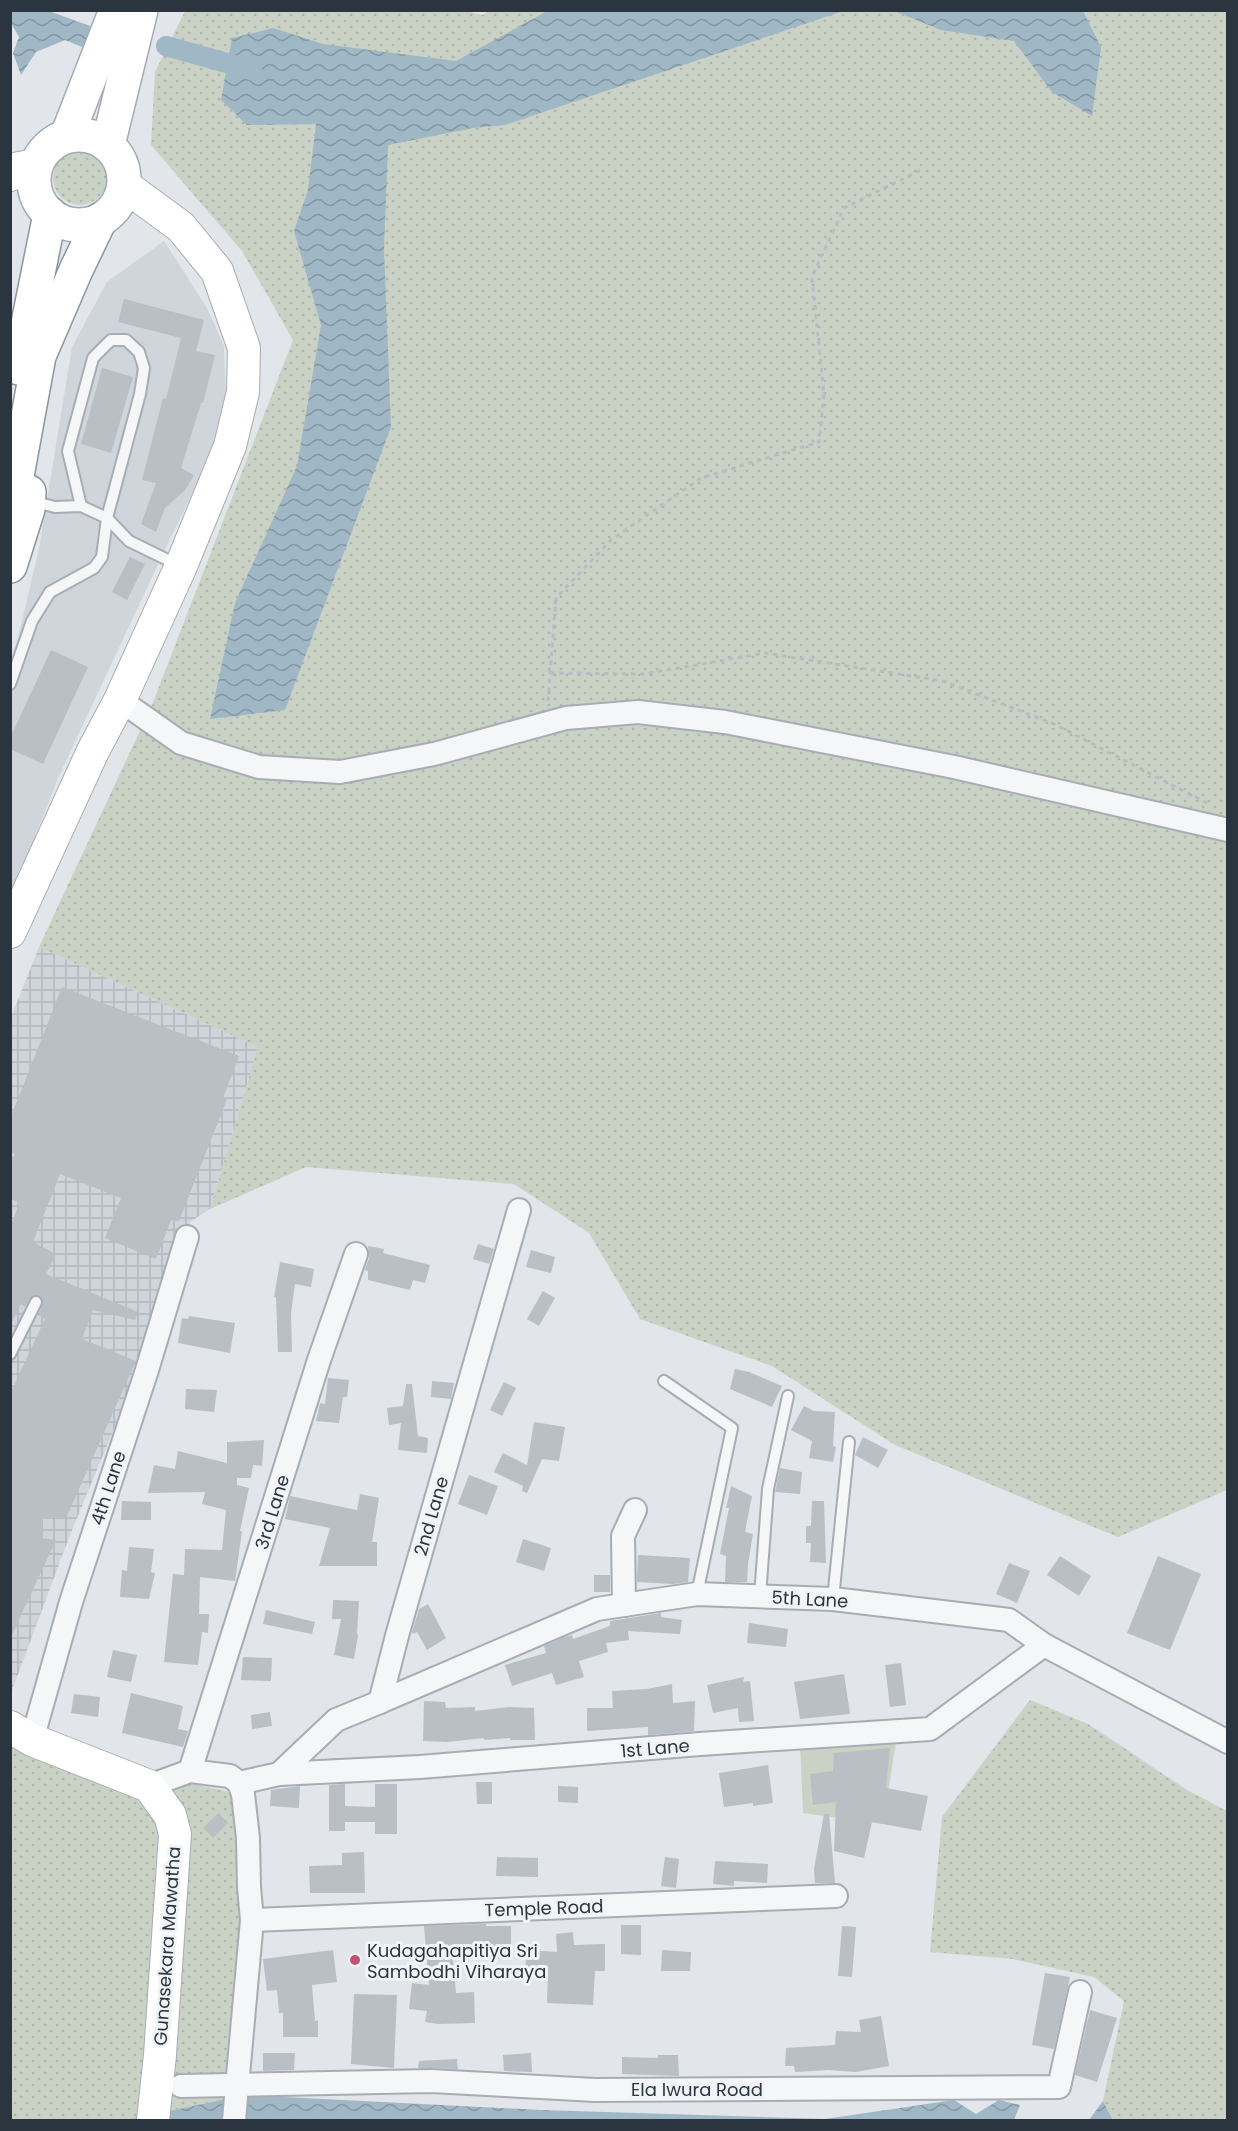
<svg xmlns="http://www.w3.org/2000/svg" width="1238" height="2131" font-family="Poppins,sans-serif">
	<defs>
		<pattern id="industrial-grid" width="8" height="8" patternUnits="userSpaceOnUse" patternTransform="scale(1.5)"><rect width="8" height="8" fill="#d0d5db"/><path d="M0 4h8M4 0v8" fill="none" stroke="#b3b7bd"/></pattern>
		<pattern id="grass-dots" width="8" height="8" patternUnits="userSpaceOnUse" patternTransform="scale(1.5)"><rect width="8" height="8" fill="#c9d2c4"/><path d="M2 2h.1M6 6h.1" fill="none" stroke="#adb5a9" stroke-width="1.8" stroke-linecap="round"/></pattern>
		<pattern id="water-waves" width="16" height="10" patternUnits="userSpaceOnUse" patternTransform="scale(1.5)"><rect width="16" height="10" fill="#a0b7c6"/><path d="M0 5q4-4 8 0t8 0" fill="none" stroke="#8396a2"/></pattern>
	</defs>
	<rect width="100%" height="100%" fill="#e2e5e9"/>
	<polygon fill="#d0d5db" points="164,241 207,308 224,346 226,404 208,461 168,543 58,778 11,897 11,659 18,638 39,549 72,347 107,282"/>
	<polygon fill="url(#industrial-grid)" points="39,947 258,1047 210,1209 190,1222 130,1390 70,1535 11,1693 10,1020"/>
	<g fill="url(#grass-dots)">
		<polygon points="461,10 483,15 490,10 1227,11 1227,1490 1118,1537 895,1445 772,1366 640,1319 589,1233 514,1184 306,1167 210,1209 258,1047 39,947 152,705 293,340 242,251 151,145 155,72 185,11"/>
		<circle cx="80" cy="178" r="27"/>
		<polygon points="1030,1700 1088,1724 1187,1790 1227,1811 1227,2120 1113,2120 1103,2101 1124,2001 1094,1977 1013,1959 930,1952 942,1817"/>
		<polygon points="10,1736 188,1783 234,1793 245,1924 226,2099 126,2120 11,2120"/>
	</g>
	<polygon fill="#c9d2c4" points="896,1742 883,1824 803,1813 800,1743"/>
	<g fill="url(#water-waves)">
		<polygon points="549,10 843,11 505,125 473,128 388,145 384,249 391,427 285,710 210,719 235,603 297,466 321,325 294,231 308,190 316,124 247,125 221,100 232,38 273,28 323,44 456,61"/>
		<polygon points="10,11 49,11 90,26 87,49 65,40 36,52 21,75 13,53 19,37 11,23"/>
		<polygon points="894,11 1083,11 1101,47 1092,116 1052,92 1014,41 941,30"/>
		<polygon points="245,2095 541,2110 825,2119 954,2100 976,2114 999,2100 1020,2105 1014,2120 126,2120"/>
		<polygon points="1103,2101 1113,2120 1089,2120"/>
	</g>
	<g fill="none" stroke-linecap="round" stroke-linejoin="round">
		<polyline stroke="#a0b7c6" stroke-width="20" points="166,46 252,70"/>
	</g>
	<g fill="#b9bfc5">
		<polygon points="124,299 204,320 196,351 215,355 203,403 201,403 181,468 194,475 185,490 165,508 156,532 141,524 156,483 142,480 163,398 166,399 181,338 118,322"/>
		<polygon points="102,368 133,377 111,453 81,444"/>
		<polygon points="130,557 145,564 127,600 112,592"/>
		<polygon points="51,650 88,667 43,764 10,749 10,738"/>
		<polygon points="62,987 239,1056 223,1098 227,1099 179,1221 171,1220 156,1259 105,1238 121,1198 60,1174 33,1242 56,1254 46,1274 138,1312 135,1320 93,1310 82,1339 136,1361 66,1518 43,1518 42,1538 56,1540 10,1639 10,1394 45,1319 38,1315 43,1305 43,1298 35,1295 30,1298 25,1307 21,1304 10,1326 10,1227 20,1202 10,1199 10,1167 15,1154 10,1152 10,1119"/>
		<polygon points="478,1244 494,1249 489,1264 473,1259"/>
		<polygon points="368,1246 384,1249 383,1253 430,1265 425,1283 413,1280 410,1290 368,1280 368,1271 365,1270 369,1258"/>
		<polygon points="531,1250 555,1257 551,1273 526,1267"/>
		<polygon points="280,1262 314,1269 311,1287 295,1284 291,1313 292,1352 278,1352 276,1298 274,1297"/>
		<polygon points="543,1291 555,1298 539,1326 527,1319"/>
		<polygon points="189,1316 235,1323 230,1353 178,1343 182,1318 188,1319"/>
		<polygon points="735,1369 749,1372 782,1386 772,1407 730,1389"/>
		<polygon points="328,1378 349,1380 347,1397 343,1397 339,1423 316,1421 320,1403 325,1404"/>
		<polygon points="432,1381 454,1383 451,1399 431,1397"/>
		<polygon points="504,1382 516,1388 502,1416 490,1410"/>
		<polygon points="406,1384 412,1384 418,1436 428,1438 427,1453 398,1450 401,1423 389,1425 387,1408 403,1406"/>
		<polygon points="186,1389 217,1390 214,1412 185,1409"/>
		<polygon points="804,1406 814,1411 835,1412 833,1446 836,1447 833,1462 809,1458 812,1441 791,1430"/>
		<polygon points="534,1422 565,1427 559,1461 542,1459 527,1493 522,1491 523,1486 494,1472 503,1453 527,1465"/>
		<polygon points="863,1437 888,1450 878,1468 855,1455"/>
		<polygon points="264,1440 262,1466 253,1465 251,1478 237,1478 237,1485 249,1488 240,1531 242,1531 235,1581 200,1577 199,1614 209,1614 208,1633 202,1632 198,1665 164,1662 173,1574 184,1575 185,1549 222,1550 226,1510 202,1504 205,1492 148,1493 154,1465 175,1469 178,1451 227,1463 227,1442"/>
		<polygon points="780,1468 802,1472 800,1494 775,1492"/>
		<polygon points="469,1475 498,1486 487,1515 458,1504"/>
		<polygon points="731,1486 752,1496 745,1532 753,1534 748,1564 747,1582 725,1582 726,1556 720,1554 729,1508 726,1508"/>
		<polygon points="360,1494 379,1498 372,1542 377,1542 377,1566 319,1566 330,1528 285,1519 290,1496 357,1510"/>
		<polygon points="122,1501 151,1502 151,1520 121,1520"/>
		<polygon points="812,1501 824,1501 826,1563 810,1562 811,1543 806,1543 806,1526 811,1526"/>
		<polygon points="523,1539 551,1548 544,1571 516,1562"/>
		<polygon points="129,1547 154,1549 151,1572 155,1573 149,1599 120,1597 122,1570 127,1571"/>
		<polygon points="638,1555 690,1558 688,1582 673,1584 637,1582"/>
		<polygon points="1060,1556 1091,1576 1079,1596 1047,1575"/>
		<polygon points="1158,1556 1201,1574 1170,1650 1127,1633"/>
		<polygon points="1009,1563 1030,1571 1017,1603 996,1594"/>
		<rect x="594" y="1575" width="16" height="17"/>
		<polygon points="333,1600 359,1601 357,1634 358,1635 354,1659 334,1655 341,1619 332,1619"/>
		<polygon points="428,1604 446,1638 427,1650 417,1632 413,1634 412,1632 419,1609"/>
		<polygon points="266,1610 315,1622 312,1634 263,1624"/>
		<polygon points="661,1613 661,1617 682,1620 680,1634 628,1631 629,1640 606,1643 608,1652 579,1661 584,1677 556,1685 552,1673 512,1686 505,1665 546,1653 544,1646 565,1637 572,1635 573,1639 610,1626 610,1621"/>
		<polygon points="749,1623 788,1629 786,1647 747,1643"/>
		<polygon points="113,1650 137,1655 131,1682 107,1677"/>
		<polygon points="243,1657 272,1658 271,1681 241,1680"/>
		<polygon points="901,1663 906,1705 890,1707 885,1665"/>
		<polygon points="844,1674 850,1714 800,1719 794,1682"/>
		<polygon points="744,1677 743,1682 750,1681 754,1721 739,1722 738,1708 713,1713 707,1685"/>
		<polygon points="672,1684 673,1703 695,1701 694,1731 648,1735 648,1727 587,1731 587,1708 613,1708 612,1691 647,1689"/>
		<polygon points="131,1693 183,1706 178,1729 188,1731 183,1747 122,1733"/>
		<polygon points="74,1694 100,1697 98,1717 71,1713"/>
		<polygon points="424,1701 445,1702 446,1708 475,1707 475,1711 509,1707 534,1708 535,1740 510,1740 510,1738 484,1740 484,1738 447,1742 423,1741"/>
		<polygon points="270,1712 272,1726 252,1729 251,1715"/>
		<polygon points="890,1748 886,1788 928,1796 921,1831 872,1822 864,1858 834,1851 836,1802 813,1805 810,1774 833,1771 834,1753"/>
		<polygon points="768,1765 773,1803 753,1806 753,1803 724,1807 719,1773"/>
		<polygon points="476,1782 492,1782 492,1804 477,1804"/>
		<polygon points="345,1784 345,1806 375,1807 375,1784 397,1784 397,1834 375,1834 375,1822 345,1822 345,1831 329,1831 329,1785"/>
		<polygon points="300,1786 299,1808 270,1806 271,1790"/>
		<polygon points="558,1786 578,1787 578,1803 558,1802"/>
		<polygon points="218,1813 228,1823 213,1838 203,1828"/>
		<polygon points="824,1814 829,1814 835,1883 815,1883 814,1869"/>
		<polygon points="364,1852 365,1893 310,1893 309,1866 342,1865 342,1853"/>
		<polygon points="497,1857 538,1858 538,1877 496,1876"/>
		<polygon points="665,1857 679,1859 676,1888 661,1886"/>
		<polygon points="715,1861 768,1864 767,1883 734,1881 734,1886 713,1884"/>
		<polygon points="486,1924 486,1926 511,1926 511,1958 453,1959 456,1993 474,1992 475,2023 438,2024 425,2022 427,2011 409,2009 412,1983 429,1985 424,1926"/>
		<polygon points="621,1925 641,1925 641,1955 621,1954"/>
		<polygon points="842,1926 856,1927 852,1977 838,1976"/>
		<polygon points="573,1932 574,1945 605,1944 605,1971 595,1971 593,2005 547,2003 548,1972 525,1970 527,1950 557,1952 556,1934"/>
		<polygon points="333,1950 337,1982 312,1985 315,2021 318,2020 318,2037 283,2037 283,2013 279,2013 277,1990 267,1991 263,1959"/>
		<polygon points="662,1950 691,1952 690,1971 661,1971"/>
		<polygon points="1045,1973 1070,1977 1054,2049 1032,2045"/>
		<polygon points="354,1994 397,1995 394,2068 351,2064"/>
		<polygon points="1090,2010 1117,2018 1097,2082 1075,2075"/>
		<polygon points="881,2016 889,2066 856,2072 829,2070 795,2072 794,2066 785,2066 786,2048 835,2045 836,2031 861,2032 859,2020"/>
		<polygon points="263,2053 295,2053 294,2070 263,2071"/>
		<polygon points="531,2053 532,2072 504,2071 503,2055"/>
		<polygon points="658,2055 678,2055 679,2076 622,2074 622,2057 658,2058"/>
		<polygon points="457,2059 458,2069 418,2068 419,2061"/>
	</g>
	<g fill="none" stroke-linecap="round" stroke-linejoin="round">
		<defs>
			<g id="lane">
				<polyline points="32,501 55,507 81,506 107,518 129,541 178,565"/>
				<polyline points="10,684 32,621 50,592 94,568 102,557 107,518 140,394 144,368 139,352 126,340 111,340 93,358 68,451 81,506"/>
				<polyline points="10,1354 36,1302"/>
				<polyline points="664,1381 732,1428 697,1594"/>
				<polyline points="760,1596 768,1489 788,1396"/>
				<polyline points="833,1599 849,1442"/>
			</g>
			<g id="street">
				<polyline points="120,700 181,743 259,767 340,772 434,754 566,718 638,712 725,722 954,767 1228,830"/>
				<polyline points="624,1605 623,1536 635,1510"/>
				<polyline points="380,1702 597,1609 697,1594 833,1599 1009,1620 1044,1645 1228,1742"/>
				<polyline points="32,1740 71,1602 147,1370 187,1237"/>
				<polyline points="190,1771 319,1360 356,1254"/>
				<polyline points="279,1774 336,1720 380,1702 398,1632 519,1210"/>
				<polyline points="239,1783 279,1774 420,1767 700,1744 930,1729 1044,1645"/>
				<polyline points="149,1786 190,1771 230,1776 239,1783 243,1794 248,1838 249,1887 252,1920 234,2120"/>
				<polyline points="252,1920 836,1896"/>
				<polyline points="181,2086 431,2081 595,2090 1059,2087 1080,1992"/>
			</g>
			<g id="secondary">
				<polyline points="10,175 19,168 37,165"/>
				<polyline points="10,932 93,751 120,700 181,566 230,446 243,392 244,348 217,271 181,227 124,185"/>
				<polyline points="10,1727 32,1740 149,1786 170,1815 175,1834 160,2055 153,2120"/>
			</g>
			<g id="primary">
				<circle cx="79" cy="180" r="45"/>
				<polyline points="67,136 116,10"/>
				<polyline points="108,145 141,10"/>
			</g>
			<g id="highway">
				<polyline points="19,368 50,214"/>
				<polyline points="10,514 39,356 76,270 100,220"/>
				<polyline points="10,566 28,509 29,492"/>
			</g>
		</defs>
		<use href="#lane" stroke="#a7adb3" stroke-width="14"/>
		<use href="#street" stroke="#a7adb3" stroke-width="26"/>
		<use href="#secondary" stroke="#a7adb3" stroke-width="34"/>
		<use href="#primary" stroke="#a2abb4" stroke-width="36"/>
		<use href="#highway" stroke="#8a959e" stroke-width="36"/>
		<g stroke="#b8bcc1" stroke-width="3" stroke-dasharray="4.5 4.5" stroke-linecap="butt">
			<polyline points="550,673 644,674 765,653 943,681 1054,724 1207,803"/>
			<polyline points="548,701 556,598 611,540 701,478 819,442 824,394 812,277 844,208 923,169"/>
		</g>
		<use href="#lane" stroke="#f4f6f8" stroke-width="10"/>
		<use href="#street" stroke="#f4f6f8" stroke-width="22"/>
		<use href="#secondary" stroke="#fff" stroke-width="32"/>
		<use href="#primary" stroke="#fff" stroke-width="33"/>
		<use href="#highway" stroke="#fff" stroke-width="33"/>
	</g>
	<circle fill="#c35270" stroke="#f1f4f7" stroke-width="2" cx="355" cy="1960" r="6"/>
	<g text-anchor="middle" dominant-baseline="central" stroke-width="6" stroke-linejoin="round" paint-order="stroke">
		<g font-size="18" fill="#2b3540" stroke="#f1f4f7">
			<text transform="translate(108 1488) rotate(-72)">4th Lane</text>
			<text transform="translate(272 1512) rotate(-73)">3rd Lane</text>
			<text transform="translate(431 1516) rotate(-74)">2nd Lane</text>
			<text transform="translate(810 1599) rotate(3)">5th Lane</text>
			<text transform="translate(655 1748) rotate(-5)">1st Lane</text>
			<text transform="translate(544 1908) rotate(-2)">Temple Road</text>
			<text transform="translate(167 1946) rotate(-86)">Gunasekara Mawatha</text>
			<text x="697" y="2089">Ela Iwura Road</text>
		</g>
		<g font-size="18" fill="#2b3540" stroke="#f1f4f7" text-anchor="start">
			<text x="367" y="1950">Kudagahapitiya Sri<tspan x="367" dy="21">Sambodhi Viharaya</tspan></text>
		</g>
	</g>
	<rect width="1238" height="2131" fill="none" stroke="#2b3540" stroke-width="24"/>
</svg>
